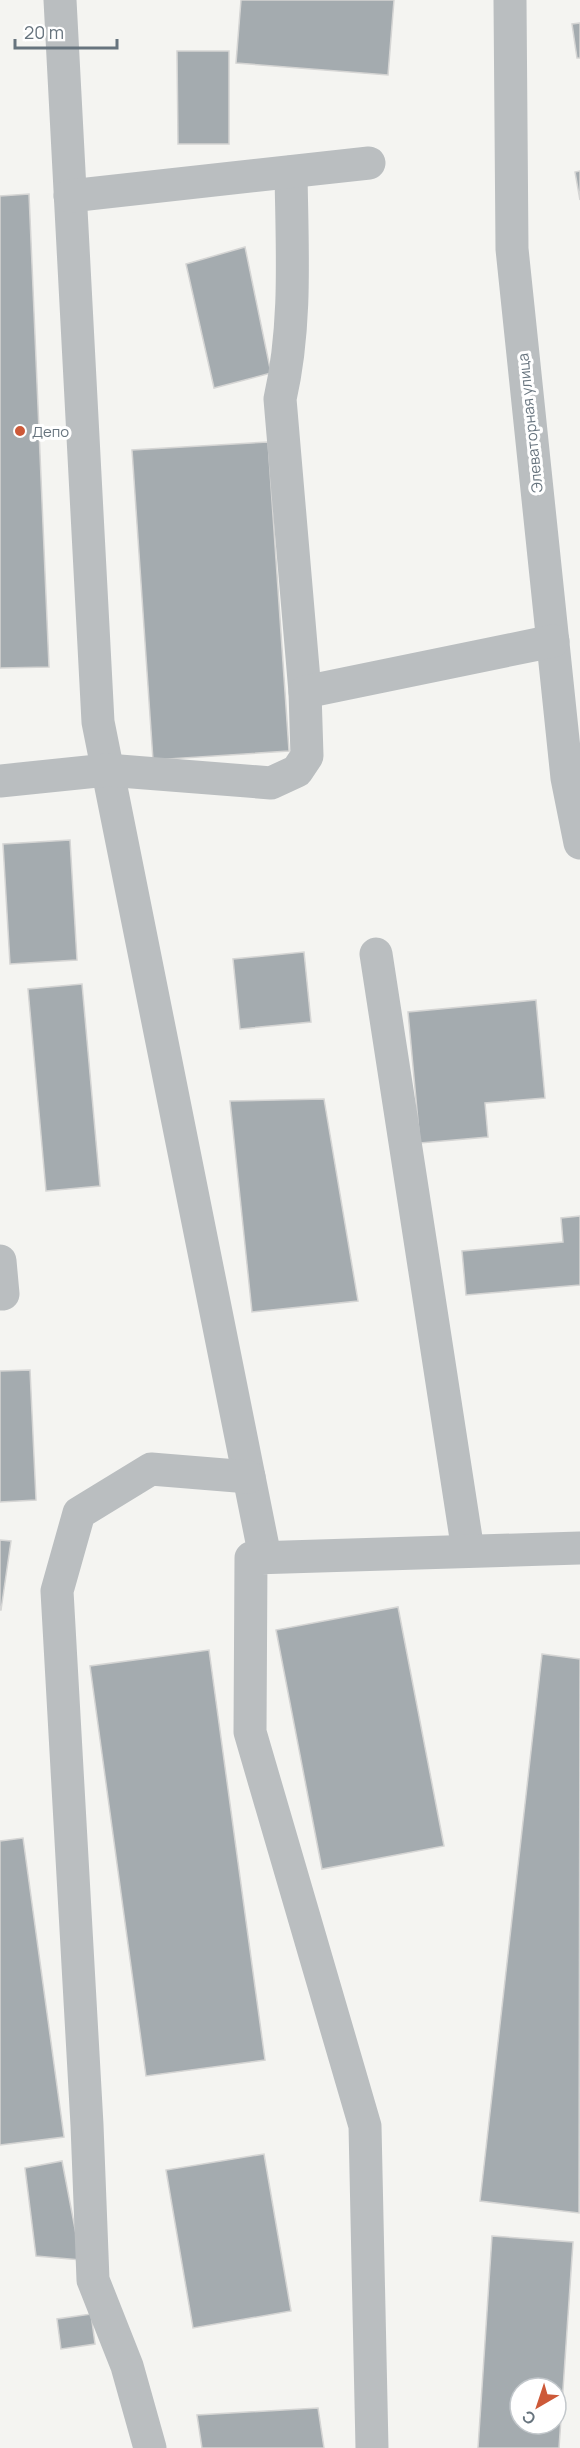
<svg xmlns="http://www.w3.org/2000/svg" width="580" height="2448" font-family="Manrope,sans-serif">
	<rect width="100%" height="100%" fill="#f4f4f1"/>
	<g fill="#a4abaf" stroke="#d5d5d4" stroke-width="1.5" fill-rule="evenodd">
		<polygon points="241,0 394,0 388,75 236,63"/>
		<polygon points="580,23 580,58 577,58 572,24"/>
		<polygon points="177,51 229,51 229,144 178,144"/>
		<polygon points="580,171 580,200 575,172"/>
		<polygon points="29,194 49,667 0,668 0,196"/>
		<polygon points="245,247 271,373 214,388 186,264"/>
		<polygon points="268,442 289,751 153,760 132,450"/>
		<polygon points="70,840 77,960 10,964 3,844"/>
		<polygon points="304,952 311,1022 240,1029 233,959"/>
		<polygon points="82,984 100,1186 46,1191 28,989"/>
		<polygon points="536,1000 545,1098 485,1103 488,1137 420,1143 408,1012"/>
		<polygon points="324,1099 358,1301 252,1312 230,1101"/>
		<polygon points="580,1216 580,1285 466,1295 462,1251 563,1242 561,1218"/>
		<polygon points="30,1370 36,1500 0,1502 0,1371"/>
		<polygon points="0,1540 11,1541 1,1610 0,1610"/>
		<polygon points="398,1607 444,1846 322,1869 276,1630"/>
		<polygon points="209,1650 265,2060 146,2076 90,1666"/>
		<polygon points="542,1654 580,1659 579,2213 480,2201"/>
		<polygon points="23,1838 64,2137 0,2145 0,1841"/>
		<polygon points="264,2154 291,2311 193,2328 166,2170"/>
		<polygon points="62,2161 81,2260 36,2256 25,2168"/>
		<path d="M 492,2236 L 573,2242 L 559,2448 L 478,2448 ZM 520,2388 L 556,2388 L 556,2424 L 520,2424 Z"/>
		<polygon points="91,2314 95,2344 61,2349 57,2319"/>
		<polygon points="318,2408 324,2448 202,2448 197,2415"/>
	</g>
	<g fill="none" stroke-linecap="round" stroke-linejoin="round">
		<g stroke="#babec0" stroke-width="33">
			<polyline points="60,0 98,722 265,1557"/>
			<polyline points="510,0 512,249 567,778 580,843"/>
			<path d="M 291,172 C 292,248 297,325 280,399 L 305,692"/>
			<polyline points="70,196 369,163"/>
			<polyline points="0,781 107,770 271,783 297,771 307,756 305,692 553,641"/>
			<polyline points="376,954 468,1551"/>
			<polyline points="0,1261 3,1294 0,1294"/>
			<polyline points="150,2448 127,2366 93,2280 87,2125 57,1591 79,1513 151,1469 249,1477"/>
			<polyline points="372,2448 365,2126 250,1732 251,1558 580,1548"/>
		</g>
	</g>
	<circle fill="#cd5938" stroke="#fff" stroke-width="2" cx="20" cy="431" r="6"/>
	<g text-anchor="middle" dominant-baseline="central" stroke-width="6" stroke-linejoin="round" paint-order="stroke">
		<g font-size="15" fill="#67747e" stroke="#fff">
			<text transform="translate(530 423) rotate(-96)">Элеваторная улица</text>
		</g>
		<g font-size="15" fill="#67747e" stroke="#fff" text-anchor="start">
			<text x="32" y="431">Депо</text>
		</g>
	</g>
	<g transform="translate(538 2406) rotate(219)"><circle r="28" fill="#ffffff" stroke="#c2c7cb" stroke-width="1.5"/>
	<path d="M0-4.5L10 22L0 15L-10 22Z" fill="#cd5938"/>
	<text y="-9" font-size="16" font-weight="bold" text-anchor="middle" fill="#67747e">С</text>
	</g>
	<path d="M15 39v9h102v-9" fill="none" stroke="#67747e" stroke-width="3"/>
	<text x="24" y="39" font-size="18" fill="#67747e" stroke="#ffffff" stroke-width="4.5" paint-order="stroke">20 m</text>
</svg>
